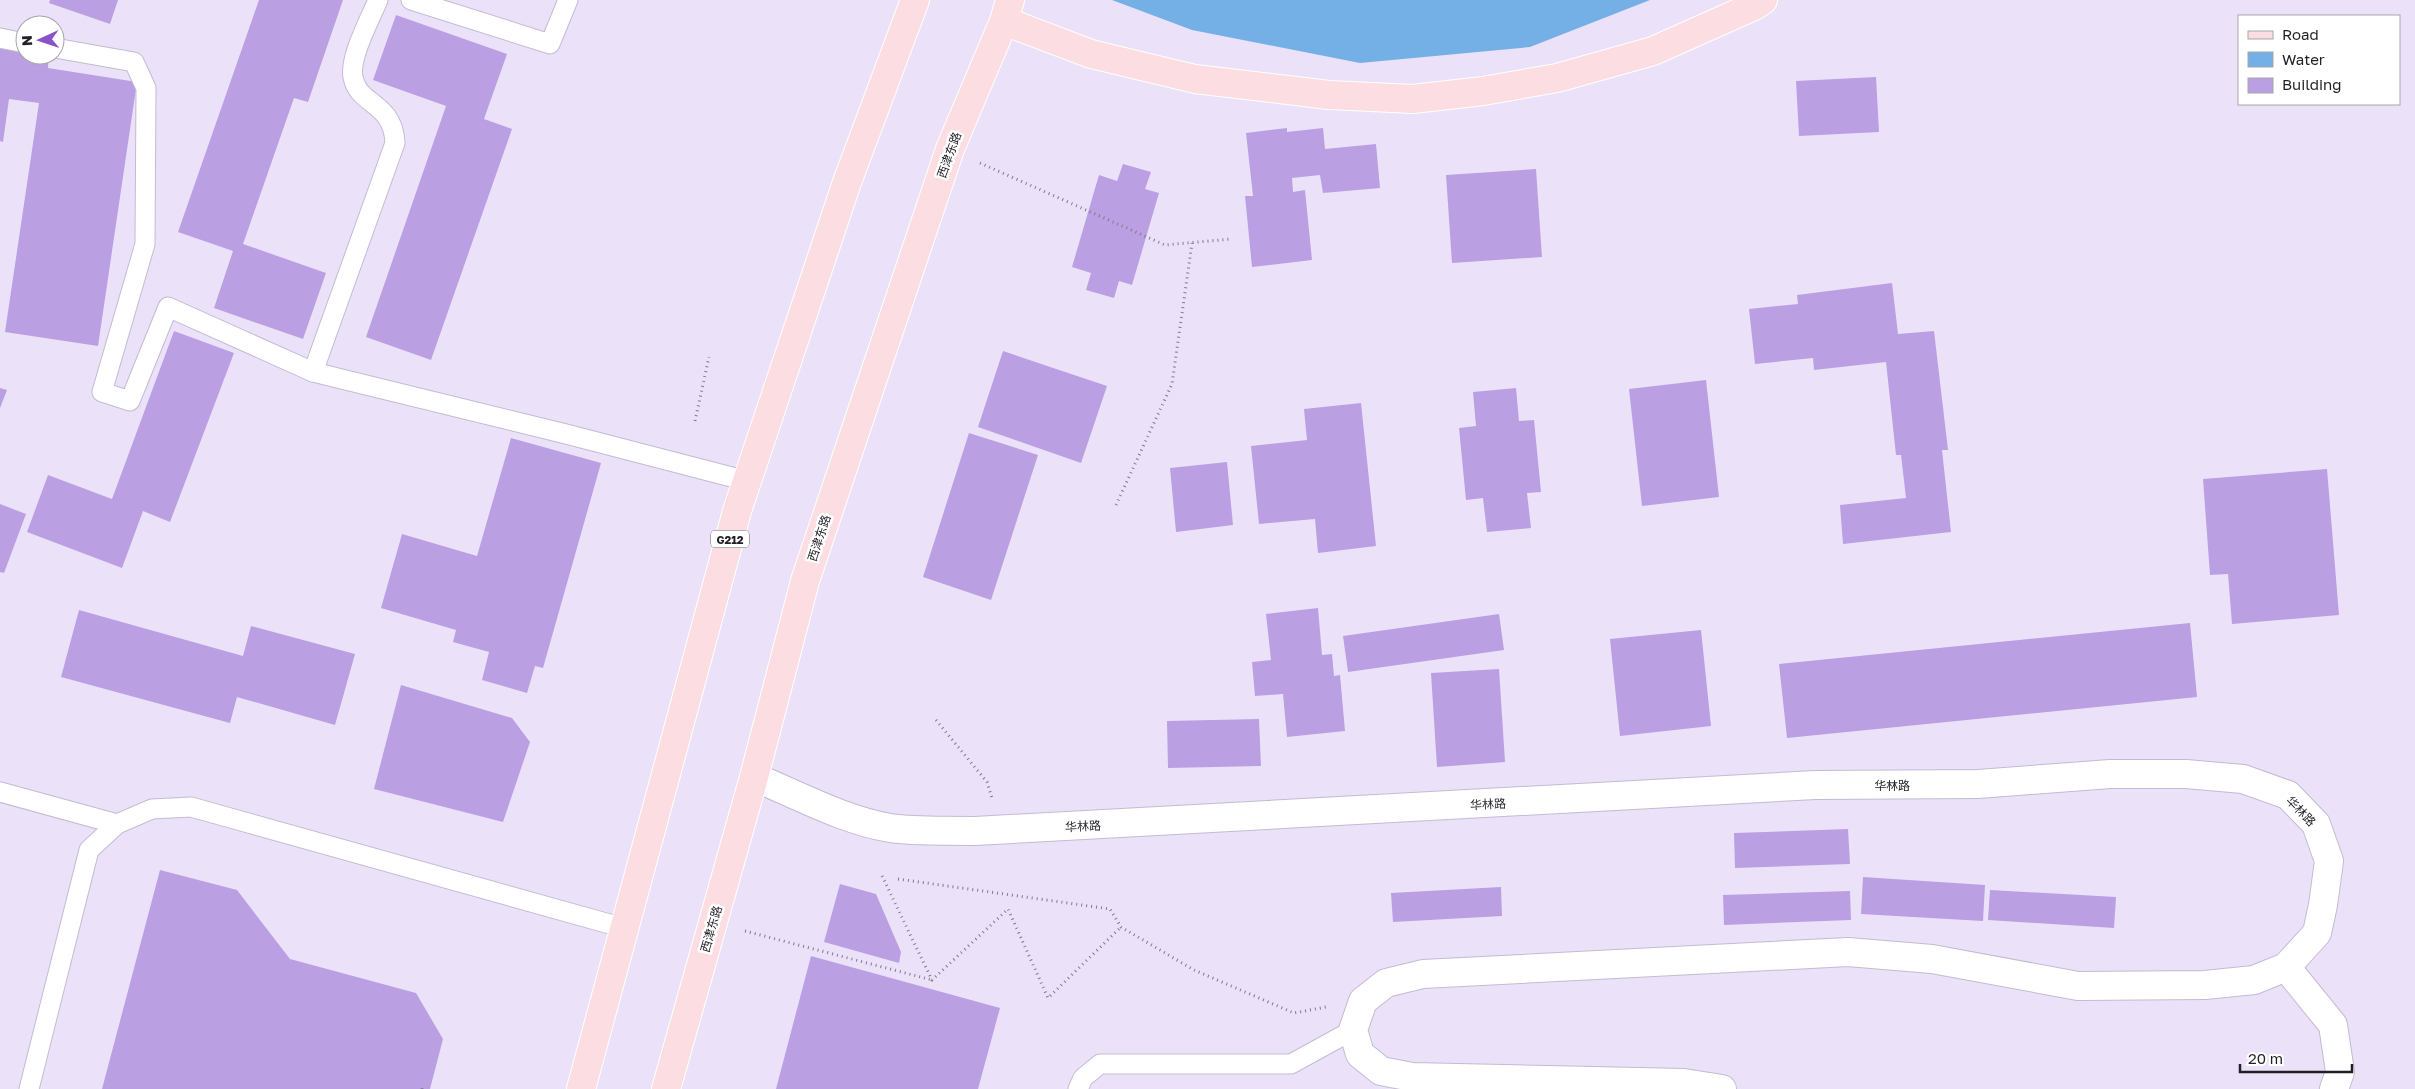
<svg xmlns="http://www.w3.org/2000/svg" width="2415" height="1089" font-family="'Golos Text','Noto Sans SC',sans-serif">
	<rect width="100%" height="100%" fill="#ebe2f9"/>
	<polygon fill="#74b0e5" points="1112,0 1650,0 1530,47 1360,63 1192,30"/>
	<g fill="#bb9fe3">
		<polygon points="50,0 118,0 110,24 49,3"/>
		<polygon points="259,0 343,0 308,102 294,98 243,244 326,273 303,339 214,308 233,251 178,232"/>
		<polygon points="396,15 507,54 484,119 512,129 431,360 366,337 446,106 373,80"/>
		<polygon points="0,47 25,51 25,55 49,55 48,68 137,82 98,346 5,332 39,103 9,99 3,142 0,141"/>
		<polygon points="1876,77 1879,132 1799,136 1796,81"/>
		<polygon points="1287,128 1287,132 1323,128 1325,149 1376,144 1380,188 1323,193 1320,175 1292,178 1293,192 1305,190 1312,260 1252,267 1245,196 1253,196 1246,133"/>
		<polygon points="1123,164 1151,172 1145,189 1159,193 1132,285 1119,281 1114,298 1086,290 1091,273 1072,267 1099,175 1117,181"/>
		<polygon points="1536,169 1542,257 1452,263 1446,175"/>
		<polygon points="1892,283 1898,334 1934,331 1948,450 1942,450 1951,532 1843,544 1840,505 1906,498 1901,455 1896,455 1886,362 1814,370 1813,358 1755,364 1749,309 1798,304 1797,295"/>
		<polygon points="174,331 234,353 170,522 143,511 122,568 27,532 48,475 112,499"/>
		<polygon points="1003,351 1107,386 1081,463 978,427"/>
		<polygon points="1706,380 1719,497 1642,506 1629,389"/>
		<polygon points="0,388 7,390 0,408"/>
		<polygon points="1516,388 1519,421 1534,420 1541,492 1527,493 1531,528 1487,532 1483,498 1466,500 1459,428 1476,426 1473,392"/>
		<polygon points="1361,403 1376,546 1318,553 1315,519 1259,524 1251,446 1307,440 1304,409"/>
		<polygon points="969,433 1038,455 991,600 923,577"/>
		<polygon points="511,438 601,463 543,668 535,666 527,693 482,680 489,652 453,642 456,630 381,608 402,534 477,556"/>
		<polygon points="1227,462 1233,525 1176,532 1170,468"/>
		<polygon points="2327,469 2339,615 2232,624 2228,574 2210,575 2203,479"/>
		<polygon points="0,504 26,514 4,573 0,572"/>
		<polygon points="1318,608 1322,655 1332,654 1334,676 1340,675 1345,731 1287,737 1283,694 1255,696 1252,662 1271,660 1266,614"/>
		<polygon points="79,610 243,656 251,626 355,654 335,725 237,697 230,723 61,677"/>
		<polygon points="1499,614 1504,650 1348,672 1343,636"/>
		<polygon points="2190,623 2197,697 1787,738 1779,664"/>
		<polygon points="1701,630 1711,726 1620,736 1610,639"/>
		<polygon points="1499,669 1505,762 1437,767 1431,673"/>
		<polygon points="401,685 512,718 530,742 503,822 374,789"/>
		<polygon points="1259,719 1261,766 1168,768 1167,721"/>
		<polygon points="1848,829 1850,864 1735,868 1734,833"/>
		<polygon points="160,870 237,890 290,959 416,993 443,1039 430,1089 102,1089"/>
		<polygon points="1863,877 1985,885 1983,921 1861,914"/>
		<polygon points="840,884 876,894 901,952 899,963 824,942"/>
		<polygon points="1501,887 1502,916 1393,922 1391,893"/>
		<polygon points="1990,890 2116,897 2114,928 1988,920"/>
		<polygon points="1850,891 1851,920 1724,925 1723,895"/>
		<polygon points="811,956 1000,1008 978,1089 776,1089"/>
	</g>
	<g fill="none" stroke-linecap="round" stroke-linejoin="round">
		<defs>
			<g id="service">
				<polyline points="411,0 550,44 568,0"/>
				<polyline points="0,38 25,43"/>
				<path d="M 55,48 L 134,62 L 146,88 L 145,244 L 102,392 L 130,401 L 168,307 L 313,372 L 395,143 C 393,101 358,106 353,77 C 349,58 370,19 378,0"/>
				<polyline points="313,372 566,434 747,481"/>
				<polyline points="0,792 117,824"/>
				<polyline points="29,1089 89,850 117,824 152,809 191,807 624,928"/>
				<polyline points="1078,1089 1083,1078 1100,1064 1291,1064 1353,1030"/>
			</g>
			<polyline id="minor" points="2286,967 2333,1025 2340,1072 2334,1089"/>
			<path id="tertiary" d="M 754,777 C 798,795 843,820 890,828 C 917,832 947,830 975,831 L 1815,785 L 1978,784 L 2110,774 L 2186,774 L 2243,779 L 2288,795 L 2316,824 L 2329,861 L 2323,905 L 2317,933 L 2286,967 L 2254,980 L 2205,985 L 2078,986 L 1932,959 L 1848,952 L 1423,974 L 1386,983 L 1363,1001 L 1353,1030 L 1360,1054 L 1381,1071 L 1412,1077 L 1684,1083 L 1722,1089"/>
			<g id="primary">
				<polyline points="1004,21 1091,54 1195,79 1329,95 1413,99 1483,91 1557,78 1653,51 1754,6 1763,0"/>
				<polyline points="581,1089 737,511 846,185 915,0"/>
				<polyline points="666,1089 754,777 805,581 950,149 1004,21 1010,0"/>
			</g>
		</defs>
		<use href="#service" stroke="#c3bbd1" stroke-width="21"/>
		<use href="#minor" stroke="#c3bbd1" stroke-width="30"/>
		<use href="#tertiary" stroke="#c3bbd1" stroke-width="30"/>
		<use href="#primary" stroke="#fff" stroke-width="30"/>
		<g stroke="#817b8a" stroke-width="3" stroke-dasharray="1 4" stroke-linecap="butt">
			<polyline points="980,163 1165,245 1231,239"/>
			<polyline points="695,421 709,357"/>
			<polyline points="1116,505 1172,384 1192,243"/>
			<polyline points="936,720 987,782 992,798"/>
			<polyline points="882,876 932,980 1008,909 1048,998 1121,927"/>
			<polyline points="898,879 1110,909 1121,927 1194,970 1294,1013 1326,1007"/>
			<polyline points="745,931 932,980"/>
			<polyline points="422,1089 423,1085"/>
		</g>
		<use href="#service" stroke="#fff" stroke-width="19"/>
		<use href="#minor" stroke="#fff" stroke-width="28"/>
		<use href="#tertiary" stroke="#fff" stroke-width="28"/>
		<use href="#primary" stroke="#fcdde2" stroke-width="28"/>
	</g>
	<g text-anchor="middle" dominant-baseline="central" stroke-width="5" stroke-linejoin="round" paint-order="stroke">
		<rect fill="#fff" stroke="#646268" stroke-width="1" x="711" y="530.5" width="38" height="17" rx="4"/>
		<g font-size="11" font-weight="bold" fill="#221f27">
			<text x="730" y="539">G212</text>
		</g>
		<g font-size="12" fill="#221f27" stroke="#fff">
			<text transform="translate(949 155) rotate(-70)">西津东路</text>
			<text transform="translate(819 538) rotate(-72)">西津东路</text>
			<text x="1892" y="785">华林路</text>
			<text transform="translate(1488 804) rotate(-3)">华林路</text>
			<text transform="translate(2301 811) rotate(46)">华林路</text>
			<text transform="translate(1083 826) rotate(-3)">华林路</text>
			<text transform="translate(711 929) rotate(-74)">西津东路</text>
		</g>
	</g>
	<rect x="2238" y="15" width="162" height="90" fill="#ffffff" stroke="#a7a5a9"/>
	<rect x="2248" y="31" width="25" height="8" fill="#fcdde2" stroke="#a7a5a9"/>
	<text x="2282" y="40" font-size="15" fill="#221f27">Road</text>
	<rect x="2248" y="52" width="25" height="15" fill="#74b0e5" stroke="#a7a5a9"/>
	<text x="2282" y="65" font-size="15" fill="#221f27">Water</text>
	<rect x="2248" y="78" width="25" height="15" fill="#bb9fe3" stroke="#a7a5a9"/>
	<text x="2282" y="90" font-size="15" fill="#221f27">Building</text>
	<g transform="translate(40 40) rotate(267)"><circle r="24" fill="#ffffff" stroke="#a7a5a9"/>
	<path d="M0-4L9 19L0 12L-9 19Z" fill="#8a51c8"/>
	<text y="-8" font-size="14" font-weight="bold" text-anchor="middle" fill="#221f27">N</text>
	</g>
	<path d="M2240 1064v8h112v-8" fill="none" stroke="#221f27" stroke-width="2.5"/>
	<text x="2248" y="1064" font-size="15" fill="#221f27" stroke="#ffffff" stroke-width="4" paint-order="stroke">20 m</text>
</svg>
